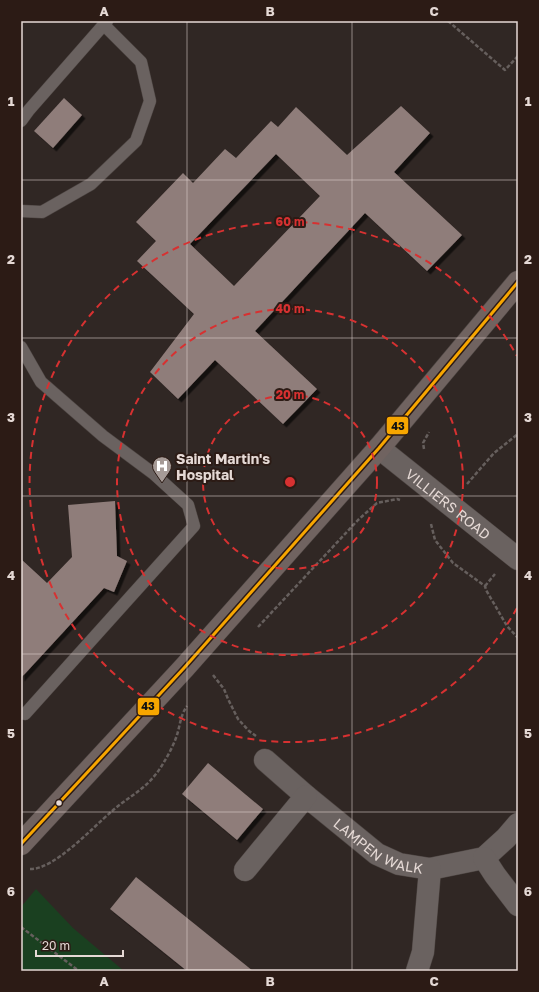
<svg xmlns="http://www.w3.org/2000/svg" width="539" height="992" font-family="'Golos Text',sans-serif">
	<defs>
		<filter id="shadow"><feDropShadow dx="3.5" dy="3.5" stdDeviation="0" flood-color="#0009"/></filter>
	</defs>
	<rect width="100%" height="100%" fill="#302724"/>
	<polygon fill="#1a4020" points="36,889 73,928 124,971 21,971 21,907"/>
	<g fill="#8f7d7a" fill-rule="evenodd" filter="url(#shadow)">
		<polygon points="64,98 82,115 53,148 34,131"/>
		<path d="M 401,106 L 430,133 L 394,172 L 462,235 L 427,271 L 365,213 L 255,331 L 317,389 L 283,424 L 215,360 L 178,399 L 150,372 L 194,314 L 137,261 L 156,241 L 136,222 L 183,173 L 193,183 L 225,149 L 236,158 L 271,121 L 278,127 L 296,107 L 347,155 ZM 276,154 L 320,196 L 234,286 L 190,244 Z"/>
		<polygon points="115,501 117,556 127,561 114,592 104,588 21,678 21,559 47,583 72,557 68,505"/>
		<polygon points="208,763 263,809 237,840 182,794"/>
		<polygon points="136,877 171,905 253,971 187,971 110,909"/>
	</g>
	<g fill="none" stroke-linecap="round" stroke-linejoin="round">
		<defs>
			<g id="lane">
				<polyline points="21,121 29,110 107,21"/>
				<polyline points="21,211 42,212 91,184 136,141 150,101 141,62 104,25"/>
				<polyline points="21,347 41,382 103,436 154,474 188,505 194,526 25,714"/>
			</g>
			<g id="street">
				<path id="s1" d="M 379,448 L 518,559"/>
				<path id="s2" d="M 265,760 L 306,796 L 377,854 L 399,864 L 430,869 L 484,858 L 506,838 L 518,824"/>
				<polyline points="484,858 495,875 518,905"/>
				<polyline points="245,870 306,796"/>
				<polyline points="417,971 423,952 430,869"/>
			</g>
			<polyline id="primary" points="21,844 184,668 379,448 518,282"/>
		</defs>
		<use href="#lane" stroke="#4d4542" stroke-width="13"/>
		<use href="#street" stroke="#4d4542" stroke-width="23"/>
		<use href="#primary" stroke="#4d4542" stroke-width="23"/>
		<g stroke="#665f5d" stroke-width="2.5" stroke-dasharray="4 2" stroke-linecap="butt">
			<polyline points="448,21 505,70 518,56"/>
			<polyline points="424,449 423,443 429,432"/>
			<polyline points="467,484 494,453 518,434"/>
			<polyline points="431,524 435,540 453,563 485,586 486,590 507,626 518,638"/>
			<polyline points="485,586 495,574"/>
			<polyline points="258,627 358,520 377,503 397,499 400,500"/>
			<polyline points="213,675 224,689 228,699 238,719 249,731 256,736"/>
			<path d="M 30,869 C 54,870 93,827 111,812 C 123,801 138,793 149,782 C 155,776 160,769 164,762 C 169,754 174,744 177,735 C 180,725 181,714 187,706"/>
			<polyline points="21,927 79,971"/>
		</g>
		<use href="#lane" stroke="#6a6260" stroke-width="12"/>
		<use href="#street" stroke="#6a6260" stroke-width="22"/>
		<use href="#primary" stroke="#706360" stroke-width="22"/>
		<defs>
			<polyline id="bus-1" points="21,844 184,668 379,448 518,282"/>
		</defs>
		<use href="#bus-1" stroke="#2c1b15" stroke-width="6"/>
		<use href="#bus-1" stroke="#f7a600" stroke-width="3"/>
	</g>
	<path fill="none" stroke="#e5d9d5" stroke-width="1" stroke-opacity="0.55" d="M 187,21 L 187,971M 352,21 L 352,971M 21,180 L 518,180M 21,338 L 518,338M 21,496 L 518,496M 21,654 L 518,654M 21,812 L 518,812"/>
	<g fill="none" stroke="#d73131" stroke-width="2" stroke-dasharray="7 5">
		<circle cx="290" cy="482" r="87"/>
		<circle cx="290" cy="482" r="173"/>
		<path d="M517 608A260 260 0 1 1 517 356"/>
	</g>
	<defs>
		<symbol id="hospital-pin" viewBox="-11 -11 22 30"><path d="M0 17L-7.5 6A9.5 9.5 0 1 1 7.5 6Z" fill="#a69b97" stroke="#2c1b15"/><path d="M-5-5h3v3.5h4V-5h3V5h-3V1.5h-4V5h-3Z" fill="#fff"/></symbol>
	</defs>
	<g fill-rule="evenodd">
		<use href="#hospital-pin" x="151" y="455" width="22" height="30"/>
	</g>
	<circle fill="#e5d9d5" stroke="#2c1b15" stroke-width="1.5" cx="59" cy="803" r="3.5"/>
	<g text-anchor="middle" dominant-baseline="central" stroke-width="4" stroke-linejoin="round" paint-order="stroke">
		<g font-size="14" font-weight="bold" fill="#e5d9d5" stroke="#2c1b15" text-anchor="start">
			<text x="176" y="458">Saint Martin's<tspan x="176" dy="16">Hospital</tspan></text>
		</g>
		<g font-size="14" fill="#e5d9d5" stroke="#2c1b15">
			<text stroke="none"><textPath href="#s1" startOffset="89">VILLIERS ROAD</textPath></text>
			<text stroke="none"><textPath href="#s2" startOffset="144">LAMPEN WALK</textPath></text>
		</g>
	</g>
	<circle cx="290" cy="482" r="6" fill="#d73131" stroke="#2c1b15" stroke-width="2"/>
	<g font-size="12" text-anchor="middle" font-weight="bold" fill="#d73131" stroke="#2c1b15" stroke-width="4" stroke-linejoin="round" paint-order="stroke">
		<text x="290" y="226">60 m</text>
		<text x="290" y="313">40 m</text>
		<text x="290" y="399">20 m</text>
	</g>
	<g stroke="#2c1b15" stroke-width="1.5">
		<rect x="386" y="416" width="23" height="19" rx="4" fill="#f7a600"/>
		<rect x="137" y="697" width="23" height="19" rx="4" fill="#f7a600"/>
	</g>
	<g font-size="11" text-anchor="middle" font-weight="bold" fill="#111">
		<text x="398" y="430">43</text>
		<text x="148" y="710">43</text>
	</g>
	<rect width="539" height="992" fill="none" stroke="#2c1b15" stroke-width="44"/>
	<path d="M36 950v6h87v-6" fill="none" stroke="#e5d9d5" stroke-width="2"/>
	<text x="42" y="950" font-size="12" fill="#e5d9d5" stroke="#2c1b15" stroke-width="3" paint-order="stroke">20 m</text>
	<rect x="22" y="22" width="495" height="948" fill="none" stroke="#e5d9d5" stroke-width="1.5"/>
	<g font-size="13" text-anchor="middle" font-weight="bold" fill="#e5d9d5">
		<text x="104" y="16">A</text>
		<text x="270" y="16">B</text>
		<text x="434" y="16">C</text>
		<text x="11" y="106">1</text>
		<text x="528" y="106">1</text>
		<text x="11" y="264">2</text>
		<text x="528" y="264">2</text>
		<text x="11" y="422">3</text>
		<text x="528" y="422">3</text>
		<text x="11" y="580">4</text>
		<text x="528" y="580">4</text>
		<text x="11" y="738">5</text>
		<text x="528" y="738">5</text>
		<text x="11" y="896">6</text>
		<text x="528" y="896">6</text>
		<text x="104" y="986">A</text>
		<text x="270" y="986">B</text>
		<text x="434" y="986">C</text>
	</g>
</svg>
